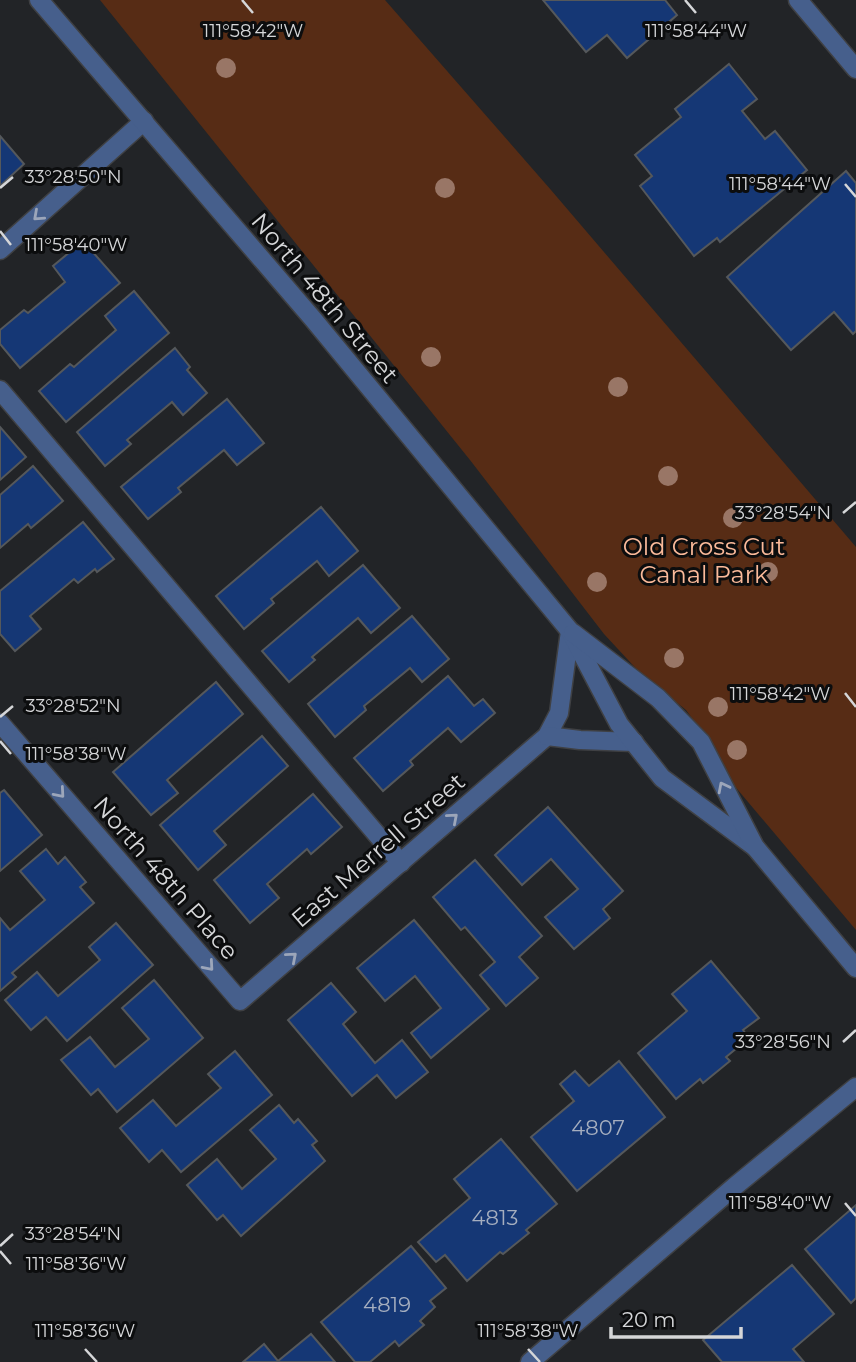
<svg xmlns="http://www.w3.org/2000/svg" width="856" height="1362" font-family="Montserrat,sans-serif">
	<rect width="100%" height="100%" fill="#222427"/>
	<polygon fill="#572c15" points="100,0 385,0 551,190 856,547 856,930 727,777 706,738 686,710 642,675 604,634 470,460"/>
	<g fill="#153775" stroke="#55585b" stroke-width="2">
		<polygon points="543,0 665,0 677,15 627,58 607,35 586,52"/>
		<polygon points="729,64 757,99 742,111 765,139 775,131 807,170 720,242 717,238 694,256 640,186 652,176 635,155 681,117 675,109"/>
		<polygon points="0,136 24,164 0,186"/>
		<polygon points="846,171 856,183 856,331 853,334 834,312 791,350 727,277"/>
		<polygon points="83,241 120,283 20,368 0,344 0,330 24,310 28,313 65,282 53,266"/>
		<polygon points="134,291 169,333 66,422 39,391 70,364 74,367 116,330 105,316"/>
		<polygon points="175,348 190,367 187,370 207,393 183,415 172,402 127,440 131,444 105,466 77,432"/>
		<polygon points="227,399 264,443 237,465 224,450 178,488 181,492 148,519 121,487"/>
		<polygon points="0,427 26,457 0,480"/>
		<polygon points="33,466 63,501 31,528 28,524 0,548 0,495"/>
		<polygon points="321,507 358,551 329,576 317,561 271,599 274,603 244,629 216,596"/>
		<polygon points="83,522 114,559 97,572 95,569 78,583 74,579 30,616 41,629 15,651 0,634 0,591"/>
		<polygon points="363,565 400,608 371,633 358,618 312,657 315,660 289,682 262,651"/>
		<polygon points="412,616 449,659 422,682 410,668 364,706 366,710 335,737 308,704"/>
		<polygon points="448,676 474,706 483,699 495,713 461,742 448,728 410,761 413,765 383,791 354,758"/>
		<polygon points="216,682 243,714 167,780 178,793 151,815 113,772"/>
		<polygon points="262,736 288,766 214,831 226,845 198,870 160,825"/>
		<polygon points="4,790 42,835 0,871 0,793"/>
		<polygon points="313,794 342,827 311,854 307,849 267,884 279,898 250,923 214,880"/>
		<polygon points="548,807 623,891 603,909 610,918 574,949 545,917 578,889 551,859 522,885 495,855"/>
		<polygon points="46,849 58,864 65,857 86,882 80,887 94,903 12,973 16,977 0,991 0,918 10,930 45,900 20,871"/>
		<polygon points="475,860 542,936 519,957 538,978 506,1006 480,975 495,962 465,927 461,930 433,897"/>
		<polygon points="414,920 489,1009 431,1058 411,1033 441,1008 415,976 385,1001 357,968"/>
		<polygon points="116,923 153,965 67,1041 46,1017 31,1030 5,1000 37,972 58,996 100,960 89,947"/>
		<polygon points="711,961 759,1018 743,1030 749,1038 726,1057 730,1061 703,1083 700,1079 676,1099 638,1053 687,1011 672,994"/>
		<polygon points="154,980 203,1038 117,1112 98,1089 91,1095 61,1060 90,1037 115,1067 149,1039 122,1008"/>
		<polygon points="331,983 356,1012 343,1024 375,1063 402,1040 428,1072 396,1098 377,1075 352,1096 288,1020"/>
		<polygon points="235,1051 272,1095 181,1172 162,1150 149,1162 120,1128 153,1100 176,1126 221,1088 208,1074"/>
		<polygon points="619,1061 665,1117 577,1191 531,1137 574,1101 560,1084 575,1071 589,1086"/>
		<polygon points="279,1105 294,1123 298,1119 317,1141 312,1145 325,1161 241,1236 223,1215 217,1220 187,1185 217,1159 242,1189 276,1159 250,1130"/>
		<polygon points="501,1139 557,1204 526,1230 529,1233 503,1254 500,1252 467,1281 445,1255 436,1262 418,1242 470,1198 454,1179"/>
		<polygon points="856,1205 856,1298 851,1303 805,1249"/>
		<polygon points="411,1246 446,1288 430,1301 435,1307 420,1321 424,1325 399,1346 395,1341 370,1362 355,1362 321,1322"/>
		<polygon points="792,1265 834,1314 793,1349 804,1362 722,1362 703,1340"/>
		<polygon points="311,1334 335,1362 243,1362 264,1344 278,1361"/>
	</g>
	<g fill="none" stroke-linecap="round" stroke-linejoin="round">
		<defs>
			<g id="service">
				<polyline points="0,250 144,121"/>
				<polyline points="0,390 401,863"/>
				<polyline points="0,723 240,1001 547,736 559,713 570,631"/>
				<polyline points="547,736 580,740 634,742"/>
			</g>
			<g id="minor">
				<polyline points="798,0 856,69"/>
				<polyline points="530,1362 734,1187 856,1087"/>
			</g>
			<g id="tertiary">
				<polyline points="39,0 313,319 570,631 619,724 662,778 755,847"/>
				<polyline points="573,633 658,698 701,742 755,847 856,968"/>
			</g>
		</defs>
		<use href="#service" stroke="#3f4043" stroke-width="21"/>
		<use href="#minor" stroke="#3f4043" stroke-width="21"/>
		<use href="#tertiary" stroke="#3f4043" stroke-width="21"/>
		<use href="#service" stroke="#465f8c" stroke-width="18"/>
		<use href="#minor" stroke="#465f8c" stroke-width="18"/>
		<use href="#tertiary" stroke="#465f8c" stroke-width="18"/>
	</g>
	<g fill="#997666">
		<circle cx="226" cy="68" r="10"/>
		<circle cx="445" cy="188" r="10"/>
		<circle cx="431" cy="357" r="10"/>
		<circle cx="618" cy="387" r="10"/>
		<circle cx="668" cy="476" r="10"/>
		<circle cx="733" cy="518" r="10"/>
		<circle cx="768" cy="572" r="10"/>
		<circle cx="597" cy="582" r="10"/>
		<circle cx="674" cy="658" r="10"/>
		<circle cx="718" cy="707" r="10"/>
		<circle cx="737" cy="750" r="10"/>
	</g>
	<defs><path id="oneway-chevron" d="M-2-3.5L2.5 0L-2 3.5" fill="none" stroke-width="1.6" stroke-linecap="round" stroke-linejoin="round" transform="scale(1.75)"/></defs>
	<g stroke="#9ca6ba">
		<use href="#oneway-chevron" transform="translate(38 216) rotate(138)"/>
		<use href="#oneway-chevron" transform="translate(723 787) rotate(-117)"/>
		<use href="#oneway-chevron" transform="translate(60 793) rotate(49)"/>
		<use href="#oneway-chevron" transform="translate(453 818) rotate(-41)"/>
		<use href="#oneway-chevron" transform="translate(292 957) rotate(-41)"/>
		<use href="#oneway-chevron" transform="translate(209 966) rotate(49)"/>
	</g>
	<path fill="none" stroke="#d5d6d8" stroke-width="2.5" d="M 242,0 L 253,13M 685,0 L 696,13M 845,184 L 856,197M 0,188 L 13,177M 0,231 L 11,245M 843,513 L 856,502M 845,693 L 856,707M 0,717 L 13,706M 0,741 L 11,754M 843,1042 L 856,1030M 845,1203 L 856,1216M 0,1246 L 13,1234M 0,1251 L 11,1264M 85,1349 L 97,1362M 528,1349 L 540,1362"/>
	<g text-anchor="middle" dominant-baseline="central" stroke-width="6" stroke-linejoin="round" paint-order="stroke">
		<g font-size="21" fill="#a5aebf">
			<text x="598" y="1127">4807</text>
			<text x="495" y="1217">4813</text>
			<text x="387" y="1304">4819</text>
		</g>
		<g font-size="24" fill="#d5d6d8" stroke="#0c0d0e">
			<text transform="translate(325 298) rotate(50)">North 48th Street</text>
			<text transform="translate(378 850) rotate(-41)">East Merrell Street</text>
			<text transform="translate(166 878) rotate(49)">North 48th Place</text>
		</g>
		<g font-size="24" fill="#fbba9a" stroke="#0c0d0e">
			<text x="704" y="546">Old Cross Cut<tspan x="704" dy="28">Canal Park</tspan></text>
		</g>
	</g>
	<g font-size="18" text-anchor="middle" fill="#d5d6d8" stroke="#0c0d0e" stroke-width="6" stroke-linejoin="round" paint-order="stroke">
		<text x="253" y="37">111°58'42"W</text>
		<text x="696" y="37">111°58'44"W</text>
		<text x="73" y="183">33°28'50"N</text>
		<text x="780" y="190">111°58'44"W</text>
		<text x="76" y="251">111°58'40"W</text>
		<text x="783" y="519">33°28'54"N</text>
		<text x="780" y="700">111°58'42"W</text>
		<text x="73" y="712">33°28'52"N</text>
		<text x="76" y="760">111°58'38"W</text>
		<text x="783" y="1048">33°28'56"N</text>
		<text x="780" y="1209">111°58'40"W</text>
		<text x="73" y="1240">33°28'54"N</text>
		<text x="76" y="1270">111°58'36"W</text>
		<text x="85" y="1337">111°58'36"W</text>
		<text x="528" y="1337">111°58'38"W</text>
	</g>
	<path d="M611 1327v10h130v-10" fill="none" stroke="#d5d6d8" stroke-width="3.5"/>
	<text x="622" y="1327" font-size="21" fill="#d5d6d8" stroke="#0c0d0e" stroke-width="5" paint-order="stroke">20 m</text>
</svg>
